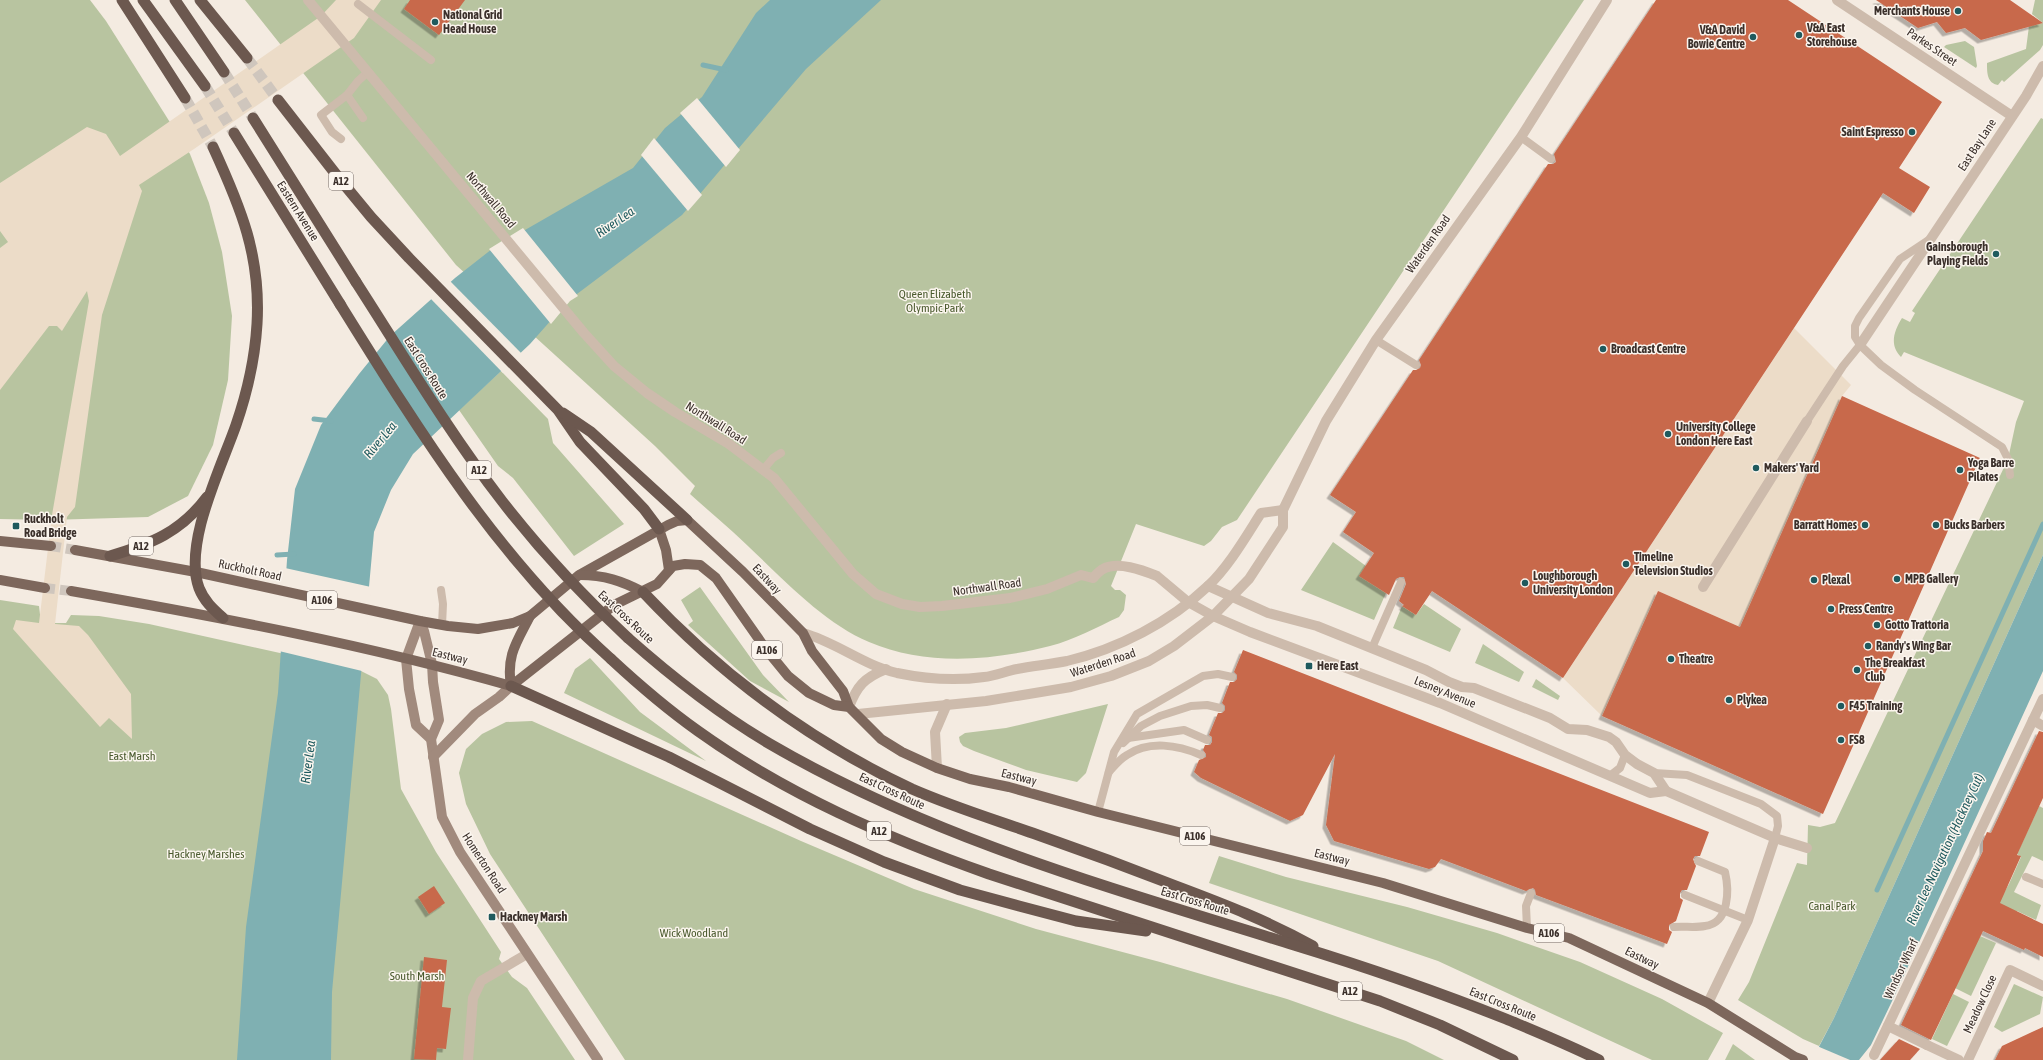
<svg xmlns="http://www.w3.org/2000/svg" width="2043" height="1060" font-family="'Asap Condensed',sans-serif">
	<defs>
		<filter id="shadow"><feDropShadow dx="-3.5" dy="3.5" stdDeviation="0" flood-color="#0004"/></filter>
	</defs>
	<rect width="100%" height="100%" fill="#f4ebe1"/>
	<g fill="#b8c4a0">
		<polygon points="0,0 90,0 106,21 190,154 209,203 222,252 232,316 228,380 213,445 188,496 148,517 50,520 0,519"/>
		<path d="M 245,0 L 1584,0 L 1237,520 L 1222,527 L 1211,541 L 1204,546 L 1136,524 L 1111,586 L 1115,590 L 1120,590 L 1126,595 L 1124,610 L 1119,617 C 1097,627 1074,640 1050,646 C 992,661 924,666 869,642 C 819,621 773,568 733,532 C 719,519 704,507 690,494 L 695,486 L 655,446 L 456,265 Z"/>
		<path d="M 2035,0 L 2043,0 L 2043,45 L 2040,50 L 2004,82 L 2002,80 L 1998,85 C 1987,83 1987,73 1987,63 L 2026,49 L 2029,26 L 2043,23 L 2032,14 Z"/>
		<polygon points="1965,41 1974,47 1977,66 1976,68 1944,47 1946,45"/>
		<path d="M 2041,118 L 2043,119 L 2043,555 L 1834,1018 L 1819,1046 L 1803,1039 L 1738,1000 L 1749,982 L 1797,863 L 1807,865 L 1808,825 L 1820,827 L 1835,823 L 2008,459 L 2016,422 L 2024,401 L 1904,352 L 1901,357 C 1889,345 1894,331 1902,318 L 1910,322 L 1915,313 L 1912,311 Z"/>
		<polygon points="501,371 548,419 553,443 624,524 574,556 513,478 498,466 459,410"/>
		<polygon points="1333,542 1366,566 1360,576 1386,593 1374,620 1301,590"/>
		<polygon points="700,587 763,675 789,702 750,681 688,625 693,621 681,600"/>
		<polygon points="0,600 39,606 41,623 66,623 71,615 99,616 149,624 361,671 377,679 388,695 391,709 401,789 436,852 501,952 499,959 512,977 527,988 575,1060 0,1060"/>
		<polygon points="1424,604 1461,629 1450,652 1393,628 1402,606 1416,615"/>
		<polygon points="1483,644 1524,672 1519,682 1475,663"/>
		<polygon points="590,658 640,712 706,761 564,693 575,669"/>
		<polygon points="1536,679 1560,696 1558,700 1532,687"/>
		<polygon points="1108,704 1086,773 1077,782 1026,770 974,751 963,746 960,742 959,737 965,733 1006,728"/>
		<polygon points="532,721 801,841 914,889 1036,929 1160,962 1287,999 1406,1041 1444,1060 625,1060 490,854 466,804 459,773 466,749 482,734 506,722"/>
		<polygon points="2039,806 2043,808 2043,861 2032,856 2014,892 2041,905 2036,920 2017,911 2003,940 1982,930 2009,884 2021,857 2017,854"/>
		<polygon points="1219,856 1286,877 1407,907 1497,933 1580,962 1662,999 1723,1033 1708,1060 1652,1060 1438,961 1209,883"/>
		<polygon points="1980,936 1996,943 1971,996 1955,988"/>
		<polygon points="2014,984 2043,997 2040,1014 2002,1032 1994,1027"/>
		<polygon points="1953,994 1969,1002 1947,1046 1932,1039"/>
		<polygon points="1733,1044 1755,1060 1725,1060"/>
	</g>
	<g fill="#ecdcc8">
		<polygon points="336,0 381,0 354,38 194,149 139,185 142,191 102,315 75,507 67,517 55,624 79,626 88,635 131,694 132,739 109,718 100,727 13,629 16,620 39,623 52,515 89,301 87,291 62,331 57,326 49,326 0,390 0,248 8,242 0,231 0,183 87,127 106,134 120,156 321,16"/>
		<polygon points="1794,328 1851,385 1842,396 1740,627 1658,591 1602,716 1563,678"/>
	</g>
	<g fill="#7fb0b2">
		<polygon points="770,0 881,0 806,69 682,215 569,300 530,344 413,454 391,490 374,532 332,992 331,1060 237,1060 246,927 278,693 287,560 295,489 321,425 359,374 390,336 455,278 492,249 633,168 665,128 702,97 756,13"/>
		<polygon points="2043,555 2043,671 1894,997 1871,1045 1859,1060 1812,1060 1834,1018"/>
	</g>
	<g fill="#f4ebe1">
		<polygon points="697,98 740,150 726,167 680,113"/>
		<polygon points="654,138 702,195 688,211 641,155"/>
		<polygon points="523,228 578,296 570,301 551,324 489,249"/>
		<polygon points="450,281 522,354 503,373 430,298"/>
		<polygon points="285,568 371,587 362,671 279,651"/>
		<polygon points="1817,1046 1850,1060 1810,1060"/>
	</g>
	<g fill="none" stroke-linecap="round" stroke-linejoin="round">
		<g stroke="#7fb0b2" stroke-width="5">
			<polyline points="703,65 726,70"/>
			<polyline points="314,419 331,421"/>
			<polyline points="277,555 294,554"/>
			<polyline points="1877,890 2043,524"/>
		</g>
	</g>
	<g fill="#c8694b" filter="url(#shadow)">
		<polygon points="410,0 465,0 439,35 404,9"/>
		<polygon points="1656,0 1788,0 1942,102 1899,168 1930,187 1914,213 1883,193 1563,678 1432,591 1416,615 1402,606 1404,605 1399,601 1406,584 1404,577 1400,577 1396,579 1389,595 1359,576 1374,553 1343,532 1356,512 1330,495 1413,370 1416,370 1420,368 1421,365 1419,360 1548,164 1553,164 1556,162 1554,154"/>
		<polygon points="1876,0 2010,0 2043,23 1981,40 1965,28 1946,33 1937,22 1918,28"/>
		<polygon points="1842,396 1980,458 1823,814 1602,716 1658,591 1740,627"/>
		<polygon points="1243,650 1709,832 1700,856 1695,856 1693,859 1696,866 1687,890 1682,890 1680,893 1680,898 1683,900 1676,921 1669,925 1669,930 1672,932 1667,944 1536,895 1535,890 1533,888 1526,891 1441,859 1435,867 1429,869 1334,841 1326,825 1335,754 1303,815 1290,821 1201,778 1194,772 1199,760 1206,757 1206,754 1203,750 1205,745 1210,745 1212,742 1212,737 1209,735 1218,713 1222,713 1225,710 1225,706 1222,703 1230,682 1234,682 1237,679 1237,675 1234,672"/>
		<polygon points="2039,731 2043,732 2043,798 2017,855 2021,856 2000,903 2043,924 2043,957 2025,948 2024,950 1983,931 1931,1040 1901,1025 1983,851 1983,841 1987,832 1991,833"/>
		<polygon points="434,886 445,903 429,914 418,897"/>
		<polygon points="424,957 447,960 442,1007 451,1008 446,1049 437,1048 436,1060 414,1059"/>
		<polygon points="2043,1027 2043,1060 1995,1060 2002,1046"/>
		<polygon points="1899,1039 1920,1049 1910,1060 1880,1060"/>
	</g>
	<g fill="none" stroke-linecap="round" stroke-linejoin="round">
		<g stroke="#cfc6bd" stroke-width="10" stroke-dasharray="10 5" stroke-linecap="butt">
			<polyline points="51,546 75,550"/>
			<polyline points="45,588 71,591"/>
		</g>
		<g stroke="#cfc6bd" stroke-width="11" stroke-dasharray="11 5.5" stroke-linecap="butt">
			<polyline points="247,58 278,100"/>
			<polyline points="224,72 253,118"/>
			<polyline points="205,86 234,133"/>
			<polyline points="185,98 213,147"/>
		</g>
		<g stroke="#cdbbac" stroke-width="8">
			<polyline points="358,4 431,60"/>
			<polyline points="363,118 347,95 358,81 368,72"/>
			<polyline points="1521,137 1551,159"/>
			<polyline points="341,139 332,132 321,115 347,95"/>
			<polyline points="1930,239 1900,259 1859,318 1855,326 1855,337 1860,345 1881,365 1915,390 2002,447 2008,459 2010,475"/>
			<polyline points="1376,340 1416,365"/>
			<polyline points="1807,421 1843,366 1860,345"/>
			<polyline points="763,470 773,458 781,453"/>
			<polyline points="441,590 443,604 442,625"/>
			<polyline points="1372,648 1401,582"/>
			<polyline points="1128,738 1184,730 1207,740"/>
			<polyline points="1123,743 1141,726 1160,716 1191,706 1207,705 1220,708"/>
			<path d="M 1109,772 C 1114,766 1120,759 1127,755 C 1149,740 1178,745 1201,755"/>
			<polyline points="1654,773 1687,775 1761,804 1777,816 1778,826 1775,838"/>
			<polyline points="1611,775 1620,768 1625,755"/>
			<polyline points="1098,812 1114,752 1137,714 1203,676 1218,674 1232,677"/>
			<polyline points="2026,877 2043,884"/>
			<polyline points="1685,895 1748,920"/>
			<path d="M 1674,927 C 1684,926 1695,928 1705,926 C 1730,923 1729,889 1725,872 L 1698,861"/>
			<polyline points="1527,928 1526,906 1531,893"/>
		</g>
		<g stroke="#cdbbac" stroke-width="10">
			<polyline points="308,0 584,333 614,366 647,393 675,412 729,444 774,478 853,574 876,594 902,604 920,607 942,606 1010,598 1047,589 1081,575 1093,578"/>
			<polyline points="1703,587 1807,421"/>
			<polyline points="1888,1026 1927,1045"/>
			<polyline points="1874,1055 2033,720"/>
		</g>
		<g stroke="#cdbbac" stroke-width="10">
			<polyline points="1837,0 2012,116"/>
			<polyline points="1860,345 2026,96 2043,66"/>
			<path d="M 1093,578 C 1096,575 1099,571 1103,569 C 1118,561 1142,570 1157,576 L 1188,602 L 1213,616 L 1250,632 L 1440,703 L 1650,793 L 1666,791 L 1775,838 L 1807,848"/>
			<polyline points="1208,586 1268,613 1317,626 1426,670 1449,682 1462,687 1474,688 1550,718 1568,729 1587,730 1609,737 1616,742 1625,755 1637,764 1654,773 1666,791"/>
			<polyline points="2043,699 2033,720 2043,726"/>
			<polyline points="1708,1003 1748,920 1775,838"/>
			<polyline points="1927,1045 1959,1060"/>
			<polyline points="468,1060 473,998 481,981 527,954"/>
			<polyline points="1968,1060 2010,970 2043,986"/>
		</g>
		<g stroke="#cdbbac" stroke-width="10">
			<path d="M 803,633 C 836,642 863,665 897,673 C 926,679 956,681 984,677 C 995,676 1006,671 1017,669 C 1034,666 1051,664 1067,661 C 1118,649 1170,622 1208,586 C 1229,566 1245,538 1261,513 L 1283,510"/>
			<path d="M 849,707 C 857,686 864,678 886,669"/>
			<polyline points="858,714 986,701 1071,687 1111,676 1149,661 1174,646 1213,616 1249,579 1283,527 1283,510 1326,421 1376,340 1521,137 1607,0"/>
			<polyline points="937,768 935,732 947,704"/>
		</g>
		<g stroke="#a18a7d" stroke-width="10">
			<polyline points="420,621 406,659 409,689 416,725 431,739 442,817 460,852 598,1060"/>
			<polyline points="420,621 424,631 432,664 433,682 439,720 431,739"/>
			<polyline points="433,757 475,714 499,697 511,686"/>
		</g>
		<g stroke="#7d675c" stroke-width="10">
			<polyline points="659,529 666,550 669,570"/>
			<polyline points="0,541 51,546"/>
			<polyline points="75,550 196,572 420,621 448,626 478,629 513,623 530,616 579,575 668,525 677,521 687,520 743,572 803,633 812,651 843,691 849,707"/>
			<path d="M 580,575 C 604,575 622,581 643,592"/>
			<polyline points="0,580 45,588"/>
			<path d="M 71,591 C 219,617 367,645 511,686"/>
			<polyline points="511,686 614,605 657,584 673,566 685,564 700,565 716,578 765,648 788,676 809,693 834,705 849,707 881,739 902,752 937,768 970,779 1009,787 1098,812 1383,883 1527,928 1569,938 1708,1003 1795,1057 1803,1060"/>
			<path d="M 511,686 C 506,655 517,642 530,616"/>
		</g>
		<g stroke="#6c584f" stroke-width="11">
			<polyline points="122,0 185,98"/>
			<polyline points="143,0 205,86"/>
			<polyline points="175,0 224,72"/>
			<polyline points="200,0 247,58"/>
			<polyline points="278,100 338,177 371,217 409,258 558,410 580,442 644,509 659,529"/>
			<polyline points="253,118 356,282"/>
			<polyline points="234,133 340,304"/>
			<path d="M 213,147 C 241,208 261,256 257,324 C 255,358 247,393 236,425 C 221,468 183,544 199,588 C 204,601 213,609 223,618"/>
			<polyline points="563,413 591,432 687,520"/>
			<path d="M 110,556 C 151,544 181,532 207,497"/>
			<path d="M 643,592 C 720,674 809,741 912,789 C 953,807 996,820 1038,835 C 1084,851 1130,868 1176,886 C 1224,904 1268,921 1313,946"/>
			<path d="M 628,638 C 672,677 719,714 770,744 C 933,839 1115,889 1294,945 C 1366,967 1436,991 1506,1019 C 1537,1032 1569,1045 1599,1060"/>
			<path d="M 611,659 C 639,685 667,709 698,731 C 786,794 887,838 989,874 L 1380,1001 L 1440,1025 L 1513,1060"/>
			<polyline points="511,686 669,757 810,829 884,862 960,890 1019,906 1076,921 1146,931"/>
		</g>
		<g stroke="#6c584f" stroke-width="11">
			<path d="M 356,282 C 403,355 448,431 502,501 C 540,550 583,596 628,638"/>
			<path d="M 340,304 C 419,431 498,559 611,659"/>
		</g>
	</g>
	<g fill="#1f5a5e" stroke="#fbf5ee" stroke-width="1.5">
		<circle cx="1958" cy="11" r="4"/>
		<circle cx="435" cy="22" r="4"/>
		<circle cx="1799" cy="35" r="4"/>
		<circle cx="1753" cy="37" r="4"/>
		<circle cx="1912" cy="132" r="4"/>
		<circle cx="1996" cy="254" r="4"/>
		<circle cx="1603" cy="349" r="4"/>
		<circle cx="1668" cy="434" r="4"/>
		<circle cx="1756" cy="468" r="4"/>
		<circle cx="1960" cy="470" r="4"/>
		<circle cx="1865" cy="525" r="4"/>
		<circle cx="1936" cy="525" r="4"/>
		<rect x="12" y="522" width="8" height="8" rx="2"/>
		<circle cx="1626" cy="564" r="4"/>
		<circle cx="1897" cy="579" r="4"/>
		<circle cx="1814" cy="580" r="4"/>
		<circle cx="1525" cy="583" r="4"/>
		<circle cx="1831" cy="609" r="4"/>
		<circle cx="1877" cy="625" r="4"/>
		<circle cx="1868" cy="646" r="4"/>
		<circle cx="1671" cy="659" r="4"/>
		<rect x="1305" y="662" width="8" height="8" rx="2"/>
		<circle cx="1857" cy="670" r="4"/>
		<circle cx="1729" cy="700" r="4"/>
		<circle cx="1841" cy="706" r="4"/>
		<circle cx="1841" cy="740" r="4"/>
		<rect x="488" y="913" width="8" height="8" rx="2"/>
	</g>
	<g text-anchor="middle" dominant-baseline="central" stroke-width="3" stroke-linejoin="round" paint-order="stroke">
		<g fill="#fbf5ee" stroke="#756b66" stroke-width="1">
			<rect x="329" y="172" width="24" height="18" rx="3"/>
			<rect x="467" y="461" width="24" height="18" rx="3"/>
			<rect x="129" y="537" width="24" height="18" rx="3"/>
			<rect x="307" y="591" width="30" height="18" rx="3"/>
			<rect x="752" y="641" width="30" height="18" rx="3"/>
			<rect x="867" y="822" width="24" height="18" rx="3"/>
			<rect x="1180" y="827" width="30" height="18" rx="3"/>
			<rect x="1534" y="924" width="30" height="18" rx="3"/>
			<rect x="1338" y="982" width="24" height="18" rx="3"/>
		</g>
		<g font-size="11" font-weight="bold" fill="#3b302b">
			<text x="341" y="181">A12</text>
			<text x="479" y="470">A12</text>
			<text x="141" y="546">A12</text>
			<text x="322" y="600">A106</text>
			<text x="767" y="650">A106</text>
			<text x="879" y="831">A12</text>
			<text x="1195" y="836">A106</text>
			<text x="1549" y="933">A106</text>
			<text x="1350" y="991">A12</text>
		</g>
		<g font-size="12" font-weight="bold" fill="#3b302b" stroke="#fbf5ee" text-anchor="start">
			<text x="1950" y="11" text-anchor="end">Merchants House</text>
			<text x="443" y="15">National Grid<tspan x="443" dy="14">Head House</tspan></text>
			<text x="1807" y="28">V&amp;A East<tspan x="1807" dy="14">Storehouse</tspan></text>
			<text x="1745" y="30" text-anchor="end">V&amp;A David<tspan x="1745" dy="14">Bowie Centre</tspan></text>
			<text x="1904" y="132" text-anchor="end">Saint Espresso</text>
			<text x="1988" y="247" text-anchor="end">Gainsborough<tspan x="1988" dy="14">Playing Fields</tspan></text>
			<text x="1611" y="349">Broadcast Centre</text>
			<text x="1676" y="427">University College<tspan x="1676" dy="14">London Here East</tspan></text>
			<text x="1968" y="463">Yoga Barre<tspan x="1968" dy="14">Pilates</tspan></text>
			<text x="1764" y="468">Makers' Yard</text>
			<text x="24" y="519">Ruckholt<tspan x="24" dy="14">Road Bridge</tspan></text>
			<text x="1857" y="525" text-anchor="end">Barratt Homes</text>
			<text x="1944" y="525">Bucks Barbers</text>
			<text x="1634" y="557">Timeline<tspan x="1634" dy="14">Television Studios</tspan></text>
			<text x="1533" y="576">Loughborough<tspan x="1533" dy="14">University London</tspan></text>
			<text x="1905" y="579">MPB Gallery</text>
			<text x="1822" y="580">Plexal</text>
			<text x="1839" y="609">Press Centre</text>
			<text x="1885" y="625">Gotto Trattoria</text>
			<text x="1876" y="646">Randy's Wing Bar</text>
			<text x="1679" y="659">Theatre</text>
			<text x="1865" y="663">The Breakfast<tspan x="1865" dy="14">Club</tspan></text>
			<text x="1317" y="666">Here East</text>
			<text x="1737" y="700">Plykea</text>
			<text x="1849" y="706">F45 Training</text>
			<text x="1849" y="740">FS8</text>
			<text x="500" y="917">Hackney Marsh</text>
		</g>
		<g font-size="12" fill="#3b302b" stroke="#fbf5ee">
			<text transform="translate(1932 47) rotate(34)">Parkes Street</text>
			<text transform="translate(1977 145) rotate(-57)">East Bay Lane</text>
			<text transform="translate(491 200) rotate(50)">Northwall Road</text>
			<text transform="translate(298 211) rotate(58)">Eastern Avenue</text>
			<text transform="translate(1428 244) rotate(-55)">Waterden Road</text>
			<text transform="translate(426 368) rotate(58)">East Cross Route</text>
			<text transform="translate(716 423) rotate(32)">Northwall Road</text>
			<text transform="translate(250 570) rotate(12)">Ruckholt Road</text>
			<text transform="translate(767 579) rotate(47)">Eastway</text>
			<text transform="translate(987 587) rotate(-8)">Northwall Road</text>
			<text transform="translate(626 617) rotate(43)">East Cross Route</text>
			<text transform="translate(450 656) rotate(14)">Eastway</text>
			<text transform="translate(1103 663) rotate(-18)">Waterden Road</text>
			<text transform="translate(1445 692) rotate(22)">Lesney Avenue</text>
			<text transform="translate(1019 777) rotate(14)">Eastway</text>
			<text transform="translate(892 791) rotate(25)">East Cross Route</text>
			<text transform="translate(1332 857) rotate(14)">Eastway</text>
			<text transform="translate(484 863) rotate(57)">Homerton Road</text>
			<text transform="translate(1195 901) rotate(17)">East Cross Route</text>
			<text transform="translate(1642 958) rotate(26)">Eastway</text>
			<text transform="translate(1901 969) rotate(-65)">Windsor Wharf</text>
			<text transform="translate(1503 1004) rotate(22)">East Cross Route</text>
			<text transform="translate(1980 1004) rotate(-65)">Meadow Close</text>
		</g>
		<g font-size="12" fill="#4a5a2e" stroke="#fbf5ee">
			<text x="935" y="294">Queen Elizabeth<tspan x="935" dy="14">Olympic Park</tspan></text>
			<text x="132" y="756">East Marsh</text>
			<text x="206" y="854">Hackney Marshes</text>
			<text x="1832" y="906">Canal Park</text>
			<text x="694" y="933">Wick Woodland</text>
			<text x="417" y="976">South Marsh</text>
		</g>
		<g font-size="13" font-style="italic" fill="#1f5a5e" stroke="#fbf5ee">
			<text transform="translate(615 222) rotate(-34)">River Lea</text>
			<text transform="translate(380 440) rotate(-50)">River Lea</text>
			<text transform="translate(308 762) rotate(-82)">River Lea</text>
			<text transform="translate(1945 849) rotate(-65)">River Lee Navigation (Hackney Cut)</text>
		</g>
	</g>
</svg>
